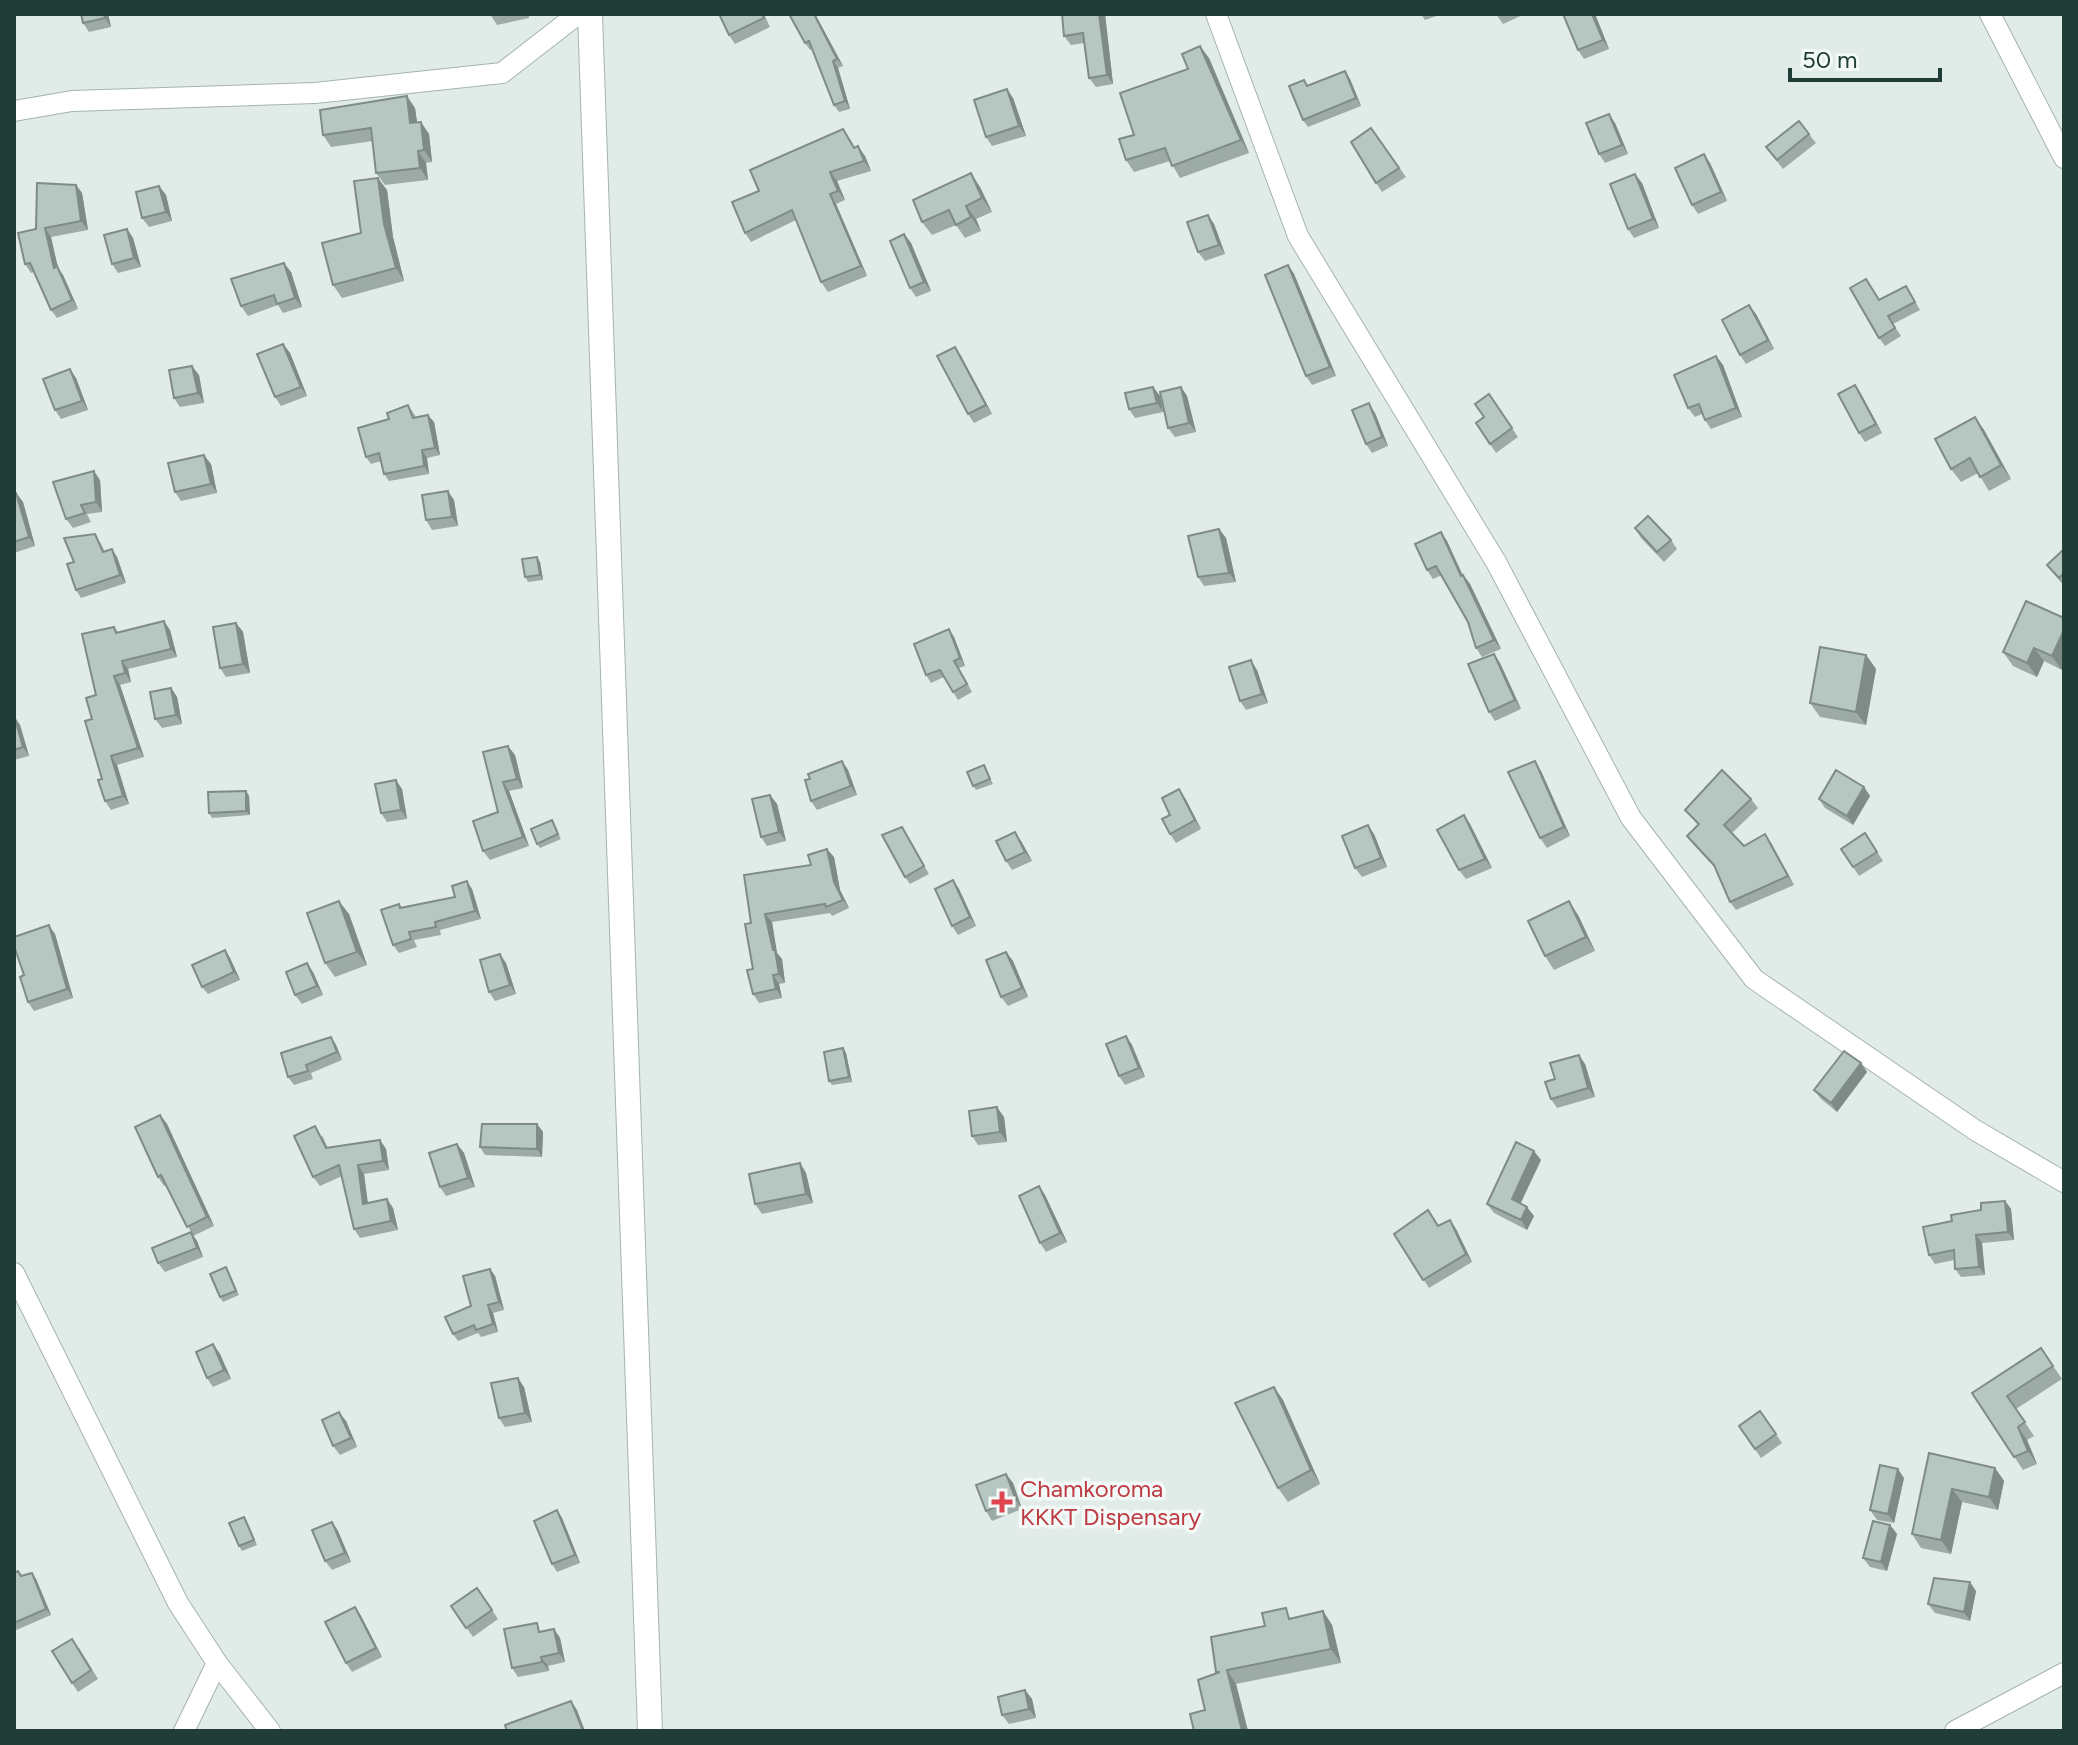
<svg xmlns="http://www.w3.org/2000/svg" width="2078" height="1745" font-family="Figtree,sans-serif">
	<rect width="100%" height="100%" fill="#e1ece8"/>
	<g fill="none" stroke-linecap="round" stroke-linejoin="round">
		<defs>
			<g id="minor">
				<polyline points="1216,14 1298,236 1496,562 1631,818 1754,979 1975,1130 2064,1182"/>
				<polyline points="1990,14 2064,158"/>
				<polyline points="14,111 72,101 315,93 502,73 578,14"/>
				<polyline points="14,1273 178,1603 217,1663 270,1731"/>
				<polyline points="184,1731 217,1663"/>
				<polyline points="1955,1731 2064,1673"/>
			</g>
			<polyline id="tertiary" points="590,14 650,1731"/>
		</defs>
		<use href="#minor" stroke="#a4b4b0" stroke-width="22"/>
		<use href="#tertiary" stroke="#a4b4b0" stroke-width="26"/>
		<use href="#minor" stroke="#fff" stroke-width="20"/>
		<use href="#tertiary" stroke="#fff" stroke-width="24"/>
	</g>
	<g fill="#9daba6">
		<polygon points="81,14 108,14 111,27 89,32 83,23"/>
		<polygon points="490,14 529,14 529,18 497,25"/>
		<polygon points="719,14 764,14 770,27 735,44 729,35"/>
		<polygon points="815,14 843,66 838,68 850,109 839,112 834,105 812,49 810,50 805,43"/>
		<polygon points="1062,14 1105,14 1113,84 1096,87 1089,78 1084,43 1071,45 1064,36"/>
		<polygon points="1421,14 1442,14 1425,20"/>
		<polygon points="1496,14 1525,14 1503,24"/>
		<polygon points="1563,14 1595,14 1609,49 1584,59 1578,50"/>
		<polygon points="1209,58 1249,153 1180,178 1170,161 1134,172 1126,160 1134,135 1188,69"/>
		<polygon points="1345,71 1350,79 1361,106 1308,127 1303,120 1304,80 1308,86"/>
		<polygon points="1013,98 1026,136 992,146 986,137"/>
		<polygon points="415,108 417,123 429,134 432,162 426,163 428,180 385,185 376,173 373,141 331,147 323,135"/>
		<polygon points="1615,123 1628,154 1605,163 1599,154"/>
		<polygon points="1371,128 1406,177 1382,192 1376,183"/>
		<polygon points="1809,134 1816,143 1783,169 1766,147"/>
		<polygon points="850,139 855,148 865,156 871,171 837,181 845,200 836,204 867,276 828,292 821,282 796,220 751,242 745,233 759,191"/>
		<polygon points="1710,163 1727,201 1698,214 1692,205"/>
		<polygon points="1642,183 1659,228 1634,238 1628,229"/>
		<polygon points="76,185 82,193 88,230 51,237 58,268 63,275 78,309 57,318 51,310 34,272 31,273 25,264 36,229"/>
		<polygon points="159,186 166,195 172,221 149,227 142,218"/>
		<polygon points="980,187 992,212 976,219 981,231 965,238 956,225 932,235 922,222"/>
		<polygon points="387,190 393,237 404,281 342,298 333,285 361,233"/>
		<polygon points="1208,215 1214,224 1225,254 1205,261 1198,252"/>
		<polygon points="127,229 133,238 141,267 118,273 112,264"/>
		<polygon points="904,234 911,243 931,291 916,297 910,288"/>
		<polygon points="1288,265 1294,274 1336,376 1312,385 1306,376"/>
		<polygon points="291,272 302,307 283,313 278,305 248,316 241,306"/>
		<polygon points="1866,279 1879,300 1906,286 1920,310 1893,324 1901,336 1885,346 1879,338"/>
		<polygon points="1756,314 1774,349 1746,364 1740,355"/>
		<polygon points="283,344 290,353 307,396 281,406 275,397"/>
		<polygon points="955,347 961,356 992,414 974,423 968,414"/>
		<polygon points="1716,356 1723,365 1742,417 1711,429 1705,420 1702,414 1695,417 1688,408"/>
		<polygon points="199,375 204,403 180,407 174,398"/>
		<polygon points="76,378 88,410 61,419 55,410"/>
		<polygon points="1855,385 1861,394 1882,433 1865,442 1859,433"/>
		<polygon points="1153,387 1160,396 1163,412 1135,418 1129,409"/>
		<polygon points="1181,387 1187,396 1196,432 1175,437 1168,428"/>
		<polygon points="1489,394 1518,437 1496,453 1476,423 1484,417"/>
		<polygon points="408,405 416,417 434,422 440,455 427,458 429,474 389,481 384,474 381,461 371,464 366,457 389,419"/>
		<polygon points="1375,413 1388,446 1372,453 1366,444"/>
		<polygon points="1975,417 1984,430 2011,479 1989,491 1978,473 1961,482 1951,469"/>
		<polygon points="211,464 217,493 181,501 175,492"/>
		<polygon points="100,480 102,512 87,514 91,522 73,528 66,519"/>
		<polygon points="14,493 16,493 23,502 35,546 14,553"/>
		<polygon points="454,500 458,526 432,530 426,520"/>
		<polygon points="1635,528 1671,540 1677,549 1664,562 1641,538"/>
		<polygon points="1219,529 1226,538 1236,582 1204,586 1198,577"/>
		<polygon points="1447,541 1463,575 1470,584 1501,649 1482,657 1476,648 1468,622 1442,575 1433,579 1427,570"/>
		<polygon points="100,542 105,552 117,557 126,583 81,598 76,590 74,562"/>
		<polygon points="2064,549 2064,586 2047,565"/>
		<polygon points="540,562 543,580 528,582 525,577"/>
		<polygon points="2064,618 2064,664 2062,670 2044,661 2037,677 2013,666 2003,652"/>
		<polygon points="236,623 243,632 250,673 226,677 220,668"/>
		<polygon points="114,627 118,632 170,630 177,657 128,669 131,682 120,685 144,757 117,765 129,804 111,810 105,801 102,779 96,695"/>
		<polygon points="954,637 965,666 959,668 972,692 958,700 944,677 931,683 926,675"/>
		<polygon points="1866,655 1876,669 1866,725 1820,717 1810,703"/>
		<polygon points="1500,663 1521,709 1495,721 1489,712"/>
		<polygon points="1257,670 1268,703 1246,710 1240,701"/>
		<polygon points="171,688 177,697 182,724 162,728 155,719"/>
		<polygon points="14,716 20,725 29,756 14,760"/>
		<polygon points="483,752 515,755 523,788 509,791 529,846 490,860 483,851 498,812"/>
		<polygon points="842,761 848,770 857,795 817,810 811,801 810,779"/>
		<polygon points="984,765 993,784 976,790 973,786"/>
		<polygon points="1541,771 1570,836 1547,848 1540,838"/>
		<polygon points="1864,787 1870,796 1853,825 1825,808 1819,799"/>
		<polygon points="402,789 407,819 387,822 381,813"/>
		<polygon points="246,791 249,796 250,815 212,818 209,813"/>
		<polygon points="770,795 777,804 786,841 767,846 761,837"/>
		<polygon points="1185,798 1201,829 1176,843 1170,834 1170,815"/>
		<polygon points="1751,799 1758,808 1732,833 1744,846 1771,843 1794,885 1736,910 1730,902 1716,869 1693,844 1687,836 1698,825 1685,810"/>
		<polygon points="1464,815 1470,824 1492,868 1466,879 1459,870"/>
		<polygon points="552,820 561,839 540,848 537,844"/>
		<polygon points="902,827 929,874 910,884 905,877"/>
		<polygon points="1865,833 1883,861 1859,876 1841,849"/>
		<polygon points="1374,834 1387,867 1362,877 1355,868"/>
		<polygon points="1021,841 1032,861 1012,870 1006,861"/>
		<polygon points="834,857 840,890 849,908 832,916 830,913 772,922 777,953 782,959 785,983 779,984 782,998 759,1003 753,994 753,969 751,923"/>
		<polygon points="953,880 959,889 976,926 958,935 952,926"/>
		<polygon points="472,889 481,919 440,930 441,935 414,940 417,947 399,953 393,945 399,904 402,907 455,897"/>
		<polygon points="349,914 367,965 335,977 325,963"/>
		<polygon points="1578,915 1595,951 1554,970 1545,956"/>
		<polygon points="55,934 73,998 34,1011 28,1002 24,975"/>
		<polygon points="225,950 230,958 240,980 208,994 202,987"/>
		<polygon points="1006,952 1013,961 1028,997 1008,1006 1001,997"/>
		<polygon points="506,963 516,994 495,1001 489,992"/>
		<polygon points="313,972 323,995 302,1004 295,995"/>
		<polygon points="1126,1036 1132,1045 1145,1077 1125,1085 1119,1076"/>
		<polygon points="331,1037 336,1045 342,1060 311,1073 313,1079 294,1085 288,1077"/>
		<polygon points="843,1048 846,1053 852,1082 832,1085 829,1081"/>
		<polygon points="1861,1063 1867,1072 1837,1112 1821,1099 1814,1090"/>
		<polygon points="1585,1064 1595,1097 1557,1108 1551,1099 1555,1079"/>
		<polygon points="160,1115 167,1124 214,1226 193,1236 197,1241 203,1257 165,1272 158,1263 191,1232 166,1185 164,1186 158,1177"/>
		<polygon points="1004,1117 1007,1142 978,1145 972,1136"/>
		<polygon points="537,1124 543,1132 542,1157 485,1155 480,1147"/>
		<polygon points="322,1135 328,1148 380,1140 386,1149 389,1170 364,1174 368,1203 393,1208 398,1230 360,1238 354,1229 342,1176 320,1186 313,1177"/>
		<polygon points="457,1144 464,1153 475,1187 446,1196 440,1187"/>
		<polygon points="1541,1160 1521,1203 1534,1216 1527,1230 1494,1213 1487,1204"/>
		<polygon points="800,1163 806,1173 813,1203 762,1214 755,1204"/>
		<polygon points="1045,1195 1067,1242 1046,1252 1040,1243"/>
		<polygon points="2005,1201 2011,1209 2014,1240 1982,1243 1985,1275 1961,1277 1955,1269 1954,1260 1935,1264 1929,1255 1952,1221"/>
		<polygon points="1450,1220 1456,1229 1472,1262 1429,1288 1394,1234 1439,1226"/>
		<polygon points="226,1267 229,1272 239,1295 223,1302 220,1297"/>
		<polygon points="490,1269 495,1276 504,1310 493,1313 498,1332 481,1337 478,1333 458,1341 453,1334 471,1306"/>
		<polygon points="213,1344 220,1354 231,1379 213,1387 207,1378"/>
		<polygon points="2041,1348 2062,1379 2016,1409 2034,1436 2027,1440 2037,1464 2023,1470 1972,1393"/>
		<polygon points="524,1387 532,1422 505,1427 499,1418"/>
		<polygon points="1283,1400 1320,1484 1288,1502 1278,1488"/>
		<polygon points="1760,1411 1782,1443 1761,1458 1739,1426"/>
		<polygon points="346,1421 357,1447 340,1455 333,1446"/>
		<polygon points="1929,1453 1995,1468 2004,1481 1998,1510 1962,1502 1951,1554 1921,1548 1912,1534"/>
		<polygon points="1006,1474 1013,1483 1022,1509 992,1521 986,1511"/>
		<polygon points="1904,1478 1894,1523 1877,1520 1870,1510"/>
		<polygon points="557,1510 562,1518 580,1563 557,1572 552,1564"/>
		<polygon points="244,1517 247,1521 257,1545 242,1551 239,1546"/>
		<polygon points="332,1522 338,1531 351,1562 332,1570 325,1561"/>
		<polygon points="1890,1525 1897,1534 1887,1571 1870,1567 1863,1558"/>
		<polygon points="14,1573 22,1576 36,1579 51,1615 14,1631"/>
		<polygon points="477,1588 498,1619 473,1637 451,1606"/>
		<polygon points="1976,1591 1970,1621 1935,1613 1928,1604"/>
		<polygon points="355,1607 361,1616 382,1657 352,1672 346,1663"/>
		<polygon points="1323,1611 1332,1625 1341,1663 1236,1684 1248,1731 1194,1731 1205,1710 1217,1673 1293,1618"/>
		<polygon points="554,1629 560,1638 565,1662 548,1666 549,1671 518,1677 512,1668 543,1631"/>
		<polygon points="79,1648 98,1679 78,1692 72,1683"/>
		<polygon points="1025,1690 1032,1699 1036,1718 1009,1724 1002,1715"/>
	</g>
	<g fill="#7f8b87">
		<polygon points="104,14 108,14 111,27 105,18"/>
		<polygon points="814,14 815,14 843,66 837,59"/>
		<polygon points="1099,14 1105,14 1113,84 1107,75"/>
		<polygon points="1592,14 1595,14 1609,49 1603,40"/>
		<polygon points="1200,46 1209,58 1249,153 1241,140"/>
		<polygon points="833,61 838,68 850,109 845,101"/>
		<polygon points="1345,71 1350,79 1361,106 1356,98"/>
		<polygon points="1007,89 1013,98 1026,136 1019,126"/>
		<polygon points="407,96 415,108 419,135 410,123"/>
		<polygon points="1609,114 1615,123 1628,154 1622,145"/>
		<polygon points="421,122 429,134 432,162 424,150"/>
		<polygon points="858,146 865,156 871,171 864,161"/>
		<polygon points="418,151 426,163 428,180 420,168"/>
		<polygon points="1704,154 1710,163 1727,201 1721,192"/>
		<polygon points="830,172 837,181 845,200 838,191"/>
		<polygon points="971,173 980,187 992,212 982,198"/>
		<polygon points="1635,174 1642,183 1659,228 1653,219"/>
		<polygon points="378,178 387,190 393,237 404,281 396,268 384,224"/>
		<polygon points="76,185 82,193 88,230 81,221"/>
		<polygon points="159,186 166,195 172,221 166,212"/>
		<polygon points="830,194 836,204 867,276 861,266"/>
		<polygon points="966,206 976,219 981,231 971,217"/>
		<polygon points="1208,215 1214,224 1225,254 1219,245"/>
		<polygon points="45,228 51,237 58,268 63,275 78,309 54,268"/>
		<polygon points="127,229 133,238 141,267 134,258"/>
		<polygon points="904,234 911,243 931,291 924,282"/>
		<polygon points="284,263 291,272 302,307 295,298"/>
		<polygon points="1288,265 1294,274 1336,376 1330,367"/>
		<polygon points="1749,305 1756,314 1774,349 1768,340"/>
		<polygon points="283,344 290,353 307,396 301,387"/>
		<polygon points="955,347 961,356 992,414 986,405"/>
		<polygon points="1716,356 1723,365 1742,417 1736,408"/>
		<polygon points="192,366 199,375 204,403 198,393"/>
		<polygon points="70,369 76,378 88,410 82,401"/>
		<polygon points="1855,385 1861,394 1882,433 1876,424"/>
		<polygon points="1153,387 1160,396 1163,412 1157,403"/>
		<polygon points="1181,387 1187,396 1196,432 1189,423"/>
		<polygon points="1369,403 1375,413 1388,446 1382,437"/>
		<polygon points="428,415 434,422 440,455 435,448"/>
		<polygon points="1975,417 1984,430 2011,479 2001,465"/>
		<polygon points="422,450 427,458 429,474 424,466"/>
		<polygon points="204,455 211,464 217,493 211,484"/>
		<polygon points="94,471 100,480 102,512 96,502"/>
		<polygon points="448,491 454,500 458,526 452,517"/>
		<polygon points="16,493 23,502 35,546 29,537"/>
		<polygon points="1219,529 1226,538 1236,582 1229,573"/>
		<polygon points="1441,532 1447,541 1467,586 1461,576"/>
		<polygon points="112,549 117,557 126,583 120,575"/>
		<polygon points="537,557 540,562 543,580 540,575"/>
		<polygon points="1463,575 1470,584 1501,649 1494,640"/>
		<polygon points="164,621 170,630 177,657 171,649"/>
		<polygon points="236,623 243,632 250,673 243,664"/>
		<polygon points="949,629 954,637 965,666 960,658"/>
		<polygon points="2064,630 2064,664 2062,670 2052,656"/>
		<polygon points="2034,648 2044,661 2037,677 2027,663"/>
		<polygon points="1494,654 1500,663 1521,709 1515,700"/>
		<polygon points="1866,655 1876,669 1866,725 1856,712"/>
		<polygon points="1251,660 1257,670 1268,703 1262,694"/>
		<polygon points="122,661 128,669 131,682 125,673"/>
		<polygon points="114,676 120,685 144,757 138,748"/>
		<polygon points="171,688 177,697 182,724 176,715"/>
		<polygon points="14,716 20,725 29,756 23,747"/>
		<polygon points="508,746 515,755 523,788 517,779"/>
		<polygon points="111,756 117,765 129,804 123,796"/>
		<polygon points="842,761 848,770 857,795 851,786"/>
		<polygon points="1535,761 1541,771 1570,836 1564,827"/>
		<polygon points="396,780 402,789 407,819 401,810"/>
		<polygon points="503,782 509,791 529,846 523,837"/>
		<polygon points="1864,787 1870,796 1853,825 1847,816"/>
		<polygon points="1179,789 1185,798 1201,829 1195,820"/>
		<polygon points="246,791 249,796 250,815 246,811"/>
		<polygon points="770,795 777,804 786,841 779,832"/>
		<polygon points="1464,815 1470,824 1492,868 1485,859"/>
		<polygon points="1368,825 1374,834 1387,867 1381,858"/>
		<polygon points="1015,832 1021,841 1032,861 1025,852"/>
		<polygon points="1765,834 1771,843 1794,885 1788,876"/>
		<polygon points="827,849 834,857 840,890 849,908 843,900 834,882"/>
		<polygon points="953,880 959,889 976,926 970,917"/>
		<polygon points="467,881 472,889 481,919 475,911"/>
		<polygon points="339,901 349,914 367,965 357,952"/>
		<polygon points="1569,901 1578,915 1595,951 1586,937"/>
		<polygon points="765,914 772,922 777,953 782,959 785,983 779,974"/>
		<polygon points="49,925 55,934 73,998 67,989"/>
		<polygon points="225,950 230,958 240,980 234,972"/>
		<polygon points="1006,952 1013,961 1028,997 1022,988"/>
		<polygon points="500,954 506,963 516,994 510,985"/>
		<polygon points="307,963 313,972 323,995 317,986"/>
		<polygon points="773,975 779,984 782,998 776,989"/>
		<polygon points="1126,1036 1132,1045 1145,1077 1139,1068"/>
		<polygon points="331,1037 336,1045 342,1060 337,1052"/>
		<polygon points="843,1048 846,1053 852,1082 849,1077"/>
		<polygon points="1579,1055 1585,1064 1595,1097 1588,1088"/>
		<polygon points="1861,1063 1867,1072 1837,1112 1831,1103"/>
		<polygon points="997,1107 1004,1117 1007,1142 1000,1132"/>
		<polygon points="160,1115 167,1124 214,1226 207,1217"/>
		<polygon points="537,1124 543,1132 542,1157 537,1149"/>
		<polygon points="380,1140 386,1149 389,1170 383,1161"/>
		<polygon points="457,1144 464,1153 475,1187 468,1178"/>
		<polygon points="1534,1151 1541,1160 1518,1208 1512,1199"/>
		<polygon points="800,1163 806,1173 813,1203 806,1194"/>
		<polygon points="358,1165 364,1174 369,1213 363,1204"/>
		<polygon points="1039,1186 1045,1195 1067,1242 1060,1233"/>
		<polygon points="387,1199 393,1208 398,1230 391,1221"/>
		<polygon points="2005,1201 2011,1209 2014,1240 2008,1232"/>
		<polygon points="1527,1207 1534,1216 1527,1230 1521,1220"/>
		<polygon points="1450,1220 1456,1229 1472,1262 1466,1254"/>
		<polygon points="191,1232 197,1241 203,1257 197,1248"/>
		<polygon points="1976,1235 1982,1243 1985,1275 1979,1267"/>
		<polygon points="490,1269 495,1276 504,1310 499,1302"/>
		<polygon points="488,1305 493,1313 498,1332 493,1324"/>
		<polygon points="213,1344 220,1354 231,1379 224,1370"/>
		<polygon points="518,1378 524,1387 532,1422 525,1413"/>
		<polygon points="1274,1387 1283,1400 1320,1484 1311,1470"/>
		<polygon points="339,1412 346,1421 357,1447 351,1438"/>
		<polygon points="2018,1427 2027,1440 2037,1464 2028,1451"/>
		<polygon points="1995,1468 2004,1481 1998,1510 1989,1497"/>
		<polygon points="1898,1469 1904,1478 1894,1523 1888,1514"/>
		<polygon points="1006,1474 1013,1483 1022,1509 1016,1500"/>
		<polygon points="1952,1489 1962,1502 1951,1554 1941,1540"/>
		<polygon points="557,1510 562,1518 580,1563 575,1555"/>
		<polygon points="332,1522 338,1531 351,1562 345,1553"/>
		<polygon points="1890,1525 1897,1534 1887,1571 1881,1562"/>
		<polygon points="32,1573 36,1579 51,1615 46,1609"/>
		<polygon points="1970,1582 1976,1591 1970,1621 1964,1612"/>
		<polygon points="355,1607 361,1616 382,1657 376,1648"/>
		<polygon points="1323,1611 1332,1625 1341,1663 1331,1649"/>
		<polygon points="554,1629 560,1638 565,1662 559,1653"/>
		<polygon points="541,1657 548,1666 549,1671 542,1662"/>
		<polygon points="1227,1670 1236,1684 1248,1731 1242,1731"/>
		<polygon points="1025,1690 1032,1699 1036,1718 1029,1709"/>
		<polygon points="571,1701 577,1710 585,1731 583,1731"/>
	</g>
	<g fill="#b6c7c1" stroke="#7f8b87" stroke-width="2">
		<polygon points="81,14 104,14 105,18 83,23"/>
		<polygon points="719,14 762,14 764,18 729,35"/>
		<polygon points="789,14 814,14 837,59 833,61 845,101 834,105 809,41 805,43"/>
		<polygon points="1062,14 1099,14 1107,75 1089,78 1083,33 1064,36"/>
		<polygon points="1563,14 1592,14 1603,40 1578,50"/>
		<polygon points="1200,46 1241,140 1172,166 1165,148 1126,160 1119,139 1134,135 1120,93 1188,69 1182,54"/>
		<polygon points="1345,71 1356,98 1303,120 1289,86 1304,80 1307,86"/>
		<polygon points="1007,89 1019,126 986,137 974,100"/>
		<polygon points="407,96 410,123 421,122 424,150 418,151 420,168 376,173 371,128 323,135 320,110"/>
		<polygon points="1609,114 1622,145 1599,154 1586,123"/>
		<polygon points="1799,121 1809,134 1777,160 1766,147"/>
		<polygon points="1371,128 1399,168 1376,183 1351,142"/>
		<polygon points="843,129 854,148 858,146 864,161 830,172 838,191 830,194 861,266 821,282 792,210 745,233 732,202 759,191 750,170"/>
		<polygon points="1704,154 1721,192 1692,205 1675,168"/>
		<polygon points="971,173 982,198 966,206 971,217 956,225 949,210 922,222 913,200"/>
		<polygon points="1635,174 1653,219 1628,229 1610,184"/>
		<polygon points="378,178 384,224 396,268 333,285 322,243 361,233 354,181"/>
		<polygon points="37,183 76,185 81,221 45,228 54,268 57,266 72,300 51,310 30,263 25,264 18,233 36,229"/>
		<polygon points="159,186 166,212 142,218 136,192"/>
		<polygon points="1208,215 1219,245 1198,252 1187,222"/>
		<polygon points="127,229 134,258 112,264 104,235"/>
		<polygon points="904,234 924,282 910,288 890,241"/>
		<polygon points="284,263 295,298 277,304 274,295 241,306 231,279"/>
		<polygon points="1288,265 1330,367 1306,376 1265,275"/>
		<polygon points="1866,279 1879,300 1906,286 1915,302 1888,316 1895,328 1879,338 1850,288"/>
		<polygon points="1749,305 1768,340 1740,355 1722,320"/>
		<polygon points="283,344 301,387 275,397 257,354"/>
		<polygon points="955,347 986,405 968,414 937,356"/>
		<polygon points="1716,356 1736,408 1705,420 1699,404 1688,408 1674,375"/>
		<polygon points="192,366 198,393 174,398 169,370"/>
		<polygon points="70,369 82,401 55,410 43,379"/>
		<polygon points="1855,385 1876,424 1859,433 1838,394"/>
		<polygon points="1153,387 1157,403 1129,409 1125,393"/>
		<polygon points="1181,387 1189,423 1168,428 1160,392"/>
		<polygon points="1489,394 1512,428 1490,444 1476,423 1484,417 1475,404"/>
		<polygon points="1369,403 1382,437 1366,444 1352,410"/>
		<polygon points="408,405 413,418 428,415 435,448 422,450 424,466 384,474 379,453 366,457 358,428 389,419 387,413"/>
		<polygon points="1975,417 2001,465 1980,477 1970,458 1951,469 1935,439"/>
		<polygon points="204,455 211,484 175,492 168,463"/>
		<polygon points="94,471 96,502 81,505 85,513 66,519 53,482"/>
		<polygon points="448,491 452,517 426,520 422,495"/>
		<polygon points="14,493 16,493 29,537 14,542"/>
		<polygon points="1648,516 1671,540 1657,552 1635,528"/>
		<polygon points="1219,529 1229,573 1198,577 1188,536"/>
		<polygon points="1441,532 1461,576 1463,575 1494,640 1476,648 1468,622 1436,566 1427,570 1415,544"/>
		<polygon points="95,534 103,552 112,549 120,575 76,590 67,564 74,562 64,538"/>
		<polygon points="2064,549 2064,573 2059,578 2047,565"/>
		<polygon points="537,557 540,575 525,577 522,559"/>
		<polygon points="2026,601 2064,618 2064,630 2052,656 2034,648 2027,663 2003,652"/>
		<polygon points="164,621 171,649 122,661 125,673 114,676 138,748 111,756 123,796 105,801 98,780 102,779 85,721 92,719 86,698 96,695 82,634 114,627 116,633"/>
		<polygon points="236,623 243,664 220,668 213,627"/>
		<polygon points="949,629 960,658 954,661 967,684 953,692 940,670 926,675 914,644"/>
		<polygon points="1820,647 1866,655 1856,712 1810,703"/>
		<polygon points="1494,654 1515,700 1489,712 1468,664"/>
		<polygon points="1251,660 1262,694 1240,701 1229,667"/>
		<polygon points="171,688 176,715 155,719 150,692"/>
		<polygon points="14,716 23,747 14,750"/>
		<polygon points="508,746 517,779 503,782 523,837 483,851 473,821 498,812 483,752"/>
		<polygon points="842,761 851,786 811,801 805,780 810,779 808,774"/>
		<polygon points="1535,761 1564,827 1540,838 1508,772"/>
		<polygon points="984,765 990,779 973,786 967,772"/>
		<polygon points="1722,770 1751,799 1724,825 1744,846 1765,834 1788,876 1730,902 1714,865 1687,836 1699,824 1685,810"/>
		<polygon points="1836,770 1864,787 1847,816 1819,799"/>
		<polygon points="396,780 401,810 381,813 375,784"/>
		<polygon points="1179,789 1195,820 1170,834 1162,819 1170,815 1162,798"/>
		<polygon points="246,791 246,811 209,813 208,792"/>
		<polygon points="770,795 779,832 761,837 752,799"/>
		<polygon points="1464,815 1485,859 1459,870 1437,830"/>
		<polygon points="552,820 558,834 537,844 531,829"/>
		<polygon points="1368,825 1381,858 1355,868 1342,836"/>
		<polygon points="902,827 924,866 905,877 882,835"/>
		<polygon points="1015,832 1025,852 1006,861 996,841"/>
		<polygon points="1865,833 1877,852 1853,867 1841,849"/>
		<polygon points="827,849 834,882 843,900 826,907 825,904 765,914 773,950 775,950 779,974 773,975 776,989 753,994 747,970 753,969 745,924 751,923 744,875 811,865 808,855"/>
		<polygon points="953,880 970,917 952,926 935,889"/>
		<polygon points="467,881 475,911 435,922 436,927 409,932 411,939 393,945 381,910 399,904 400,908 455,897 452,886"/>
		<polygon points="339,901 357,952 325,963 307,913"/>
		<polygon points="1569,901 1586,937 1545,956 1528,921"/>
		<polygon points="49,925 67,989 28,1002 20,977 24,975 14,946 14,937"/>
		<polygon points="225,950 234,972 202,987 192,965"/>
		<polygon points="1006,952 1022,988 1001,997 986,960"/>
		<polygon points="500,954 510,985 489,992 480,960"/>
		<polygon points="307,963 317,986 295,995 286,972"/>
		<polygon points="1126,1036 1139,1068 1119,1076 1106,1044"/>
		<polygon points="331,1037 337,1052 306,1065 308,1071 288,1077 281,1053"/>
		<polygon points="843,1048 849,1077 829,1081 824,1052"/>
		<polygon points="1844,1051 1861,1063 1831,1103 1814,1090"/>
		<polygon points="1579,1055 1588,1088 1551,1099 1545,1082 1555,1079 1550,1063"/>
		<polygon points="997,1107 1000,1132 972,1136 969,1111"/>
		<polygon points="160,1115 207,1217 187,1227 161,1175 158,1177 135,1127"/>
		<polygon points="482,1124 537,1124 537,1149 480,1147"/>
		<polygon points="315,1126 326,1148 380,1140 383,1161 358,1165 363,1204 387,1199 391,1221 354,1229 339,1165 313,1177 294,1136"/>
		<polygon points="1516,1142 1534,1151 1512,1199 1527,1207 1521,1220 1487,1204"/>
		<polygon points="457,1144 468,1178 440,1187 429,1153"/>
		<polygon points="800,1163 806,1194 755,1204 749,1174"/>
		<polygon points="1039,1186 1060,1233 1040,1243 1019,1196"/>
		<polygon points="2005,1201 2008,1232 1976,1235 1979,1267 1955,1269 1954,1250 1929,1255 1923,1227 1952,1221 1951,1215 1981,1210 1981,1203"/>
		<polygon points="1428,1210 1438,1226 1450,1220 1466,1254 1423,1280 1394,1234"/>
		<polygon points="191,1232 197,1248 158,1263 152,1248"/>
		<polygon points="226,1267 236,1291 220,1297 210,1274"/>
		<polygon points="490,1269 499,1302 488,1305 493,1324 476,1330 474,1325 453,1334 445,1317 471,1306 463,1276"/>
		<polygon points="213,1344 224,1370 207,1378 196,1352"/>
		<polygon points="2041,1348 2053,1366 2007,1396 2025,1422 2018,1427 2028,1451 2014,1457 1972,1393"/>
		<polygon points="518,1378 525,1413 499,1418 491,1383"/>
		<polygon points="1274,1387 1311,1470 1278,1488 1235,1403"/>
		<polygon points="1760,1411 1776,1434 1755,1449 1739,1426"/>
		<polygon points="339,1412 351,1438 333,1446 322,1420"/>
		<polygon points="1929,1453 1995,1468 1989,1497 1952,1489 1941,1540 1912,1534"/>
		<polygon points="1880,1465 1898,1469 1888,1514 1870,1510"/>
		<polygon points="1006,1474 1016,1500 986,1511 976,1485"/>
		<polygon points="557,1510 575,1555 552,1564 534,1521"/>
		<polygon points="244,1517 254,1540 239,1546 229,1523"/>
		<polygon points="1873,1521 1890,1525 1881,1562 1863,1558"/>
		<polygon points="332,1522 345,1553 325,1561 312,1530"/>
		<polygon points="18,1571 21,1576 32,1573 46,1609 14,1623 14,1573"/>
		<polygon points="1934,1578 1970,1582 1964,1612 1928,1604"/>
		<polygon points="477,1588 492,1610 466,1628 451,1606"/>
		<polygon points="355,1607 376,1648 346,1663 325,1622"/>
		<polygon points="1286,1608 1289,1619 1323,1611 1331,1649 1227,1670 1242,1731 1194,1731 1190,1714 1205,1710 1198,1680 1220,1672 1216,1672 1211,1637 1265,1626 1262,1613"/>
		<polygon points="537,1623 539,1632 554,1629 559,1653 541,1657 542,1662 512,1668 504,1629"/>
		<polygon points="72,1639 91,1670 72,1683 52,1651"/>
		<polygon points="1025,1690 1029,1709 1002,1715 998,1697"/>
		<polygon points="571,1701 583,1731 507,1731 505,1725"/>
	</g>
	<path fill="#e0444e" stroke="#f2f9f6" stroke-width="3" d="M998 1490h8v8h8v8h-8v8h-8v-8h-8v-8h8z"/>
	<g text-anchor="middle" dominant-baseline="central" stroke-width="7" stroke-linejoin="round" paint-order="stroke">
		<g font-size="24" fill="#be3a42" stroke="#f2f9f6" text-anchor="start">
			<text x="1020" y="1488">Chamkoroma<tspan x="1020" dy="28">KKKT Dispensary</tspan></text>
		</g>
	</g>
	<rect width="2078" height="1745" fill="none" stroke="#213d38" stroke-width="32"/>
	<path d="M1790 68v12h150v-12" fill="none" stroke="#213d38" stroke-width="4"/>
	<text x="1802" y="68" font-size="24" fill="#213d38" stroke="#f2f9f6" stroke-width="6" paint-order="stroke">50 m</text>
</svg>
